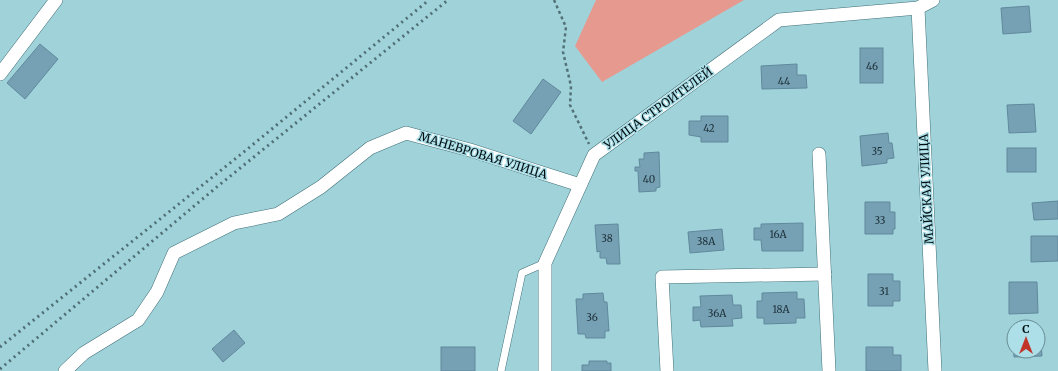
<svg xmlns="http://www.w3.org/2000/svg" width="1058" height="371" font-family="Merriweather,serif">
	<rect width="100%" height="100%" fill="#a0d2da"/>
	<polygon fill="#e69a8f" points="596,0 744,0 602,82 575,46"/>
	<g fill="#76a0b3" stroke="#60899c">
		<polygon points="1029,6 1031,32 1003,34 1001,8"/>
		<polygon points="40,44 58,59 25,99 7,83"/>
		<rect x="860" y="48" width="23" height="35"/>
		<polygon points="797,64 797,75 806,75 807,88 762,89 761,66"/>
		<polygon points="543,79 561,92 531,134 513,121"/>
		<polygon points="1034,104 1036,132 1009,133 1007,105"/>
		<polygon points="701,116 728,116 728,142 701,142 701,137 689,135 689,121 701,121"/>
		<polygon points="888,133 889,143 892,143 894,158 887,159 887,163 862,166 860,136"/>
		<rect x="1007" y="148" width="29" height="24"/>
		<polygon points="659,152 660,187 656,188 656,191 639,192 638,171 635,171 635,167 640,167 639,159 644,159 644,153"/>
		<polygon points="1058,201 1058,219 1034,220 1032,203"/>
		<polygon points="865,202 890,202 890,212 895,212 895,229 893,229 893,234 865,234"/>
		<polygon points="803,223 803,251 762,251 761,240 754,240 754,228 761,228 761,224"/>
		<polygon points="618,224 620,264 607,264 606,258 600,258 600,251 597,252 595,225"/>
		<polygon points="722,229 724,250 690,253 688,232"/>
		<polygon points="1031,236 1058,236 1058,261 1031,262"/>
		<polygon points="868,274 893,274 893,281 900,281 900,301 893,301 893,306 868,306"/>
		<polygon points="1009,282 1037,282 1038,313 1009,314"/>
		<polygon points="797,292 797,299 804,299 805,318 796,318 796,323 764,324 764,318 757,318 757,301 762,301 762,293"/>
		<polygon points="603,293 604,302 607,302 609,331 605,331 605,338 586,338 585,334 578,334 576,299 583,299 583,294"/>
		<polygon points="732,295 733,305 741,305 742,318 732,319 733,326 701,327 700,320 693,321 693,307 701,307 700,296"/>
		<polygon points="234,330 245,343 223,362 212,349"/>
		<polygon points="1038,330 1040,330 1042,356 1014,357 1013,332 1014,332 1014,351 1038,351"/>
		<rect x="441" y="347" width="34" height="24"/>
		<polygon points="866,347 893,347 893,355 901,355 901,371 866,371"/>
		<polygon points="589,361 607,361 607,363 611,363 611,371 582,371 582,365 589,365"/>
	</g>
	<g fill="none" stroke-linecap="round" stroke-linejoin="round">
		<defs>
			<polyline id="service" points="501,371 522,273 545,263"/>
			<g id="minor">
				<polyline points="918,8 935,371"/>
				<polyline points="0,74 56,0"/>
				<polyline points="819,154 829,371"/>
				<polyline points="65,371 84,353 138,320 157,292 174,253 234,223 278,214 321,187 370,148 406,133 470,150 580,185"/>
				<polyline points="545,371 545,263 594,155 779,20 918,8 933,0"/>
				<polyline points="667,371 662,277 825,274"/>
			</g>
		</defs>
		<use href="#service" stroke="#407078" stroke-width="8"/>
		<use href="#minor" stroke="#407078" stroke-width="14"/>
		<polyline stroke="#527278" stroke-width="2.5" stroke-dasharray="3 3" stroke-linecap="butt" points="554,0 566,27 563,52 571,86 570,105 589,144"/>
		<use href="#service" stroke="#fff" stroke-width="7"/>
		<use href="#minor" stroke="#fff" stroke-width="13"/>
		<g stroke="#4f6f75" stroke-width="3" stroke-dasharray="2 4" stroke-linecap="butt">
			<polyline points="0,347 245,151 429,0"/>
			<polyline points="0,369 218,186 448,0"/>
		</g>
	</g>
	<g text-anchor="middle" dominant-baseline="central" stroke-width="3" stroke-linejoin="round" paint-order="stroke">
		<g font-size="10" fill="#1e323a">
			<text x="872" y="66">46</text>
			<text x="784" y="81">44</text>
			<text x="709" y="128">42</text>
			<text x="877" y="151">35</text>
			<text x="649" y="179">40</text>
			<text x="880" y="220">33</text>
			<text x="778" y="234">16А</text>
			<text x="607" y="238">38</text>
			<text x="706" y="241">38А</text>
			<text x="884" y="291">31</text>
			<text x="781" y="309">18А</text>
			<text x="717" y="313">36А</text>
			<text x="592" y="317">36</text>
		</g>
		<g font-size="12" fill="#000e11" stroke="#acdfe8">
			<text transform="translate(658 108) rotate(-36)">УЛИЦА СТРОИТЕЛЕЙ</text>
			<text transform="translate(483 155) rotate(17)">МАНЕВРОВАЯ УЛИЦА</text>
			<text transform="translate(926 189) rotate(-93)">МАЙСКАЯ УЛИЦА</text>
		</g>
	</g>
	<g transform="translate(1026 339)"><circle r="19" fill="#acdfe8" stroke="#678b92"/>
	<path d="M0-3L7 15L0 10L-7 15Z" fill="#c2342a"/>
	<text y="-6" font-size="11" font-weight="bold" text-anchor="middle" fill="#000e11">С</text>
	</g>
</svg>
